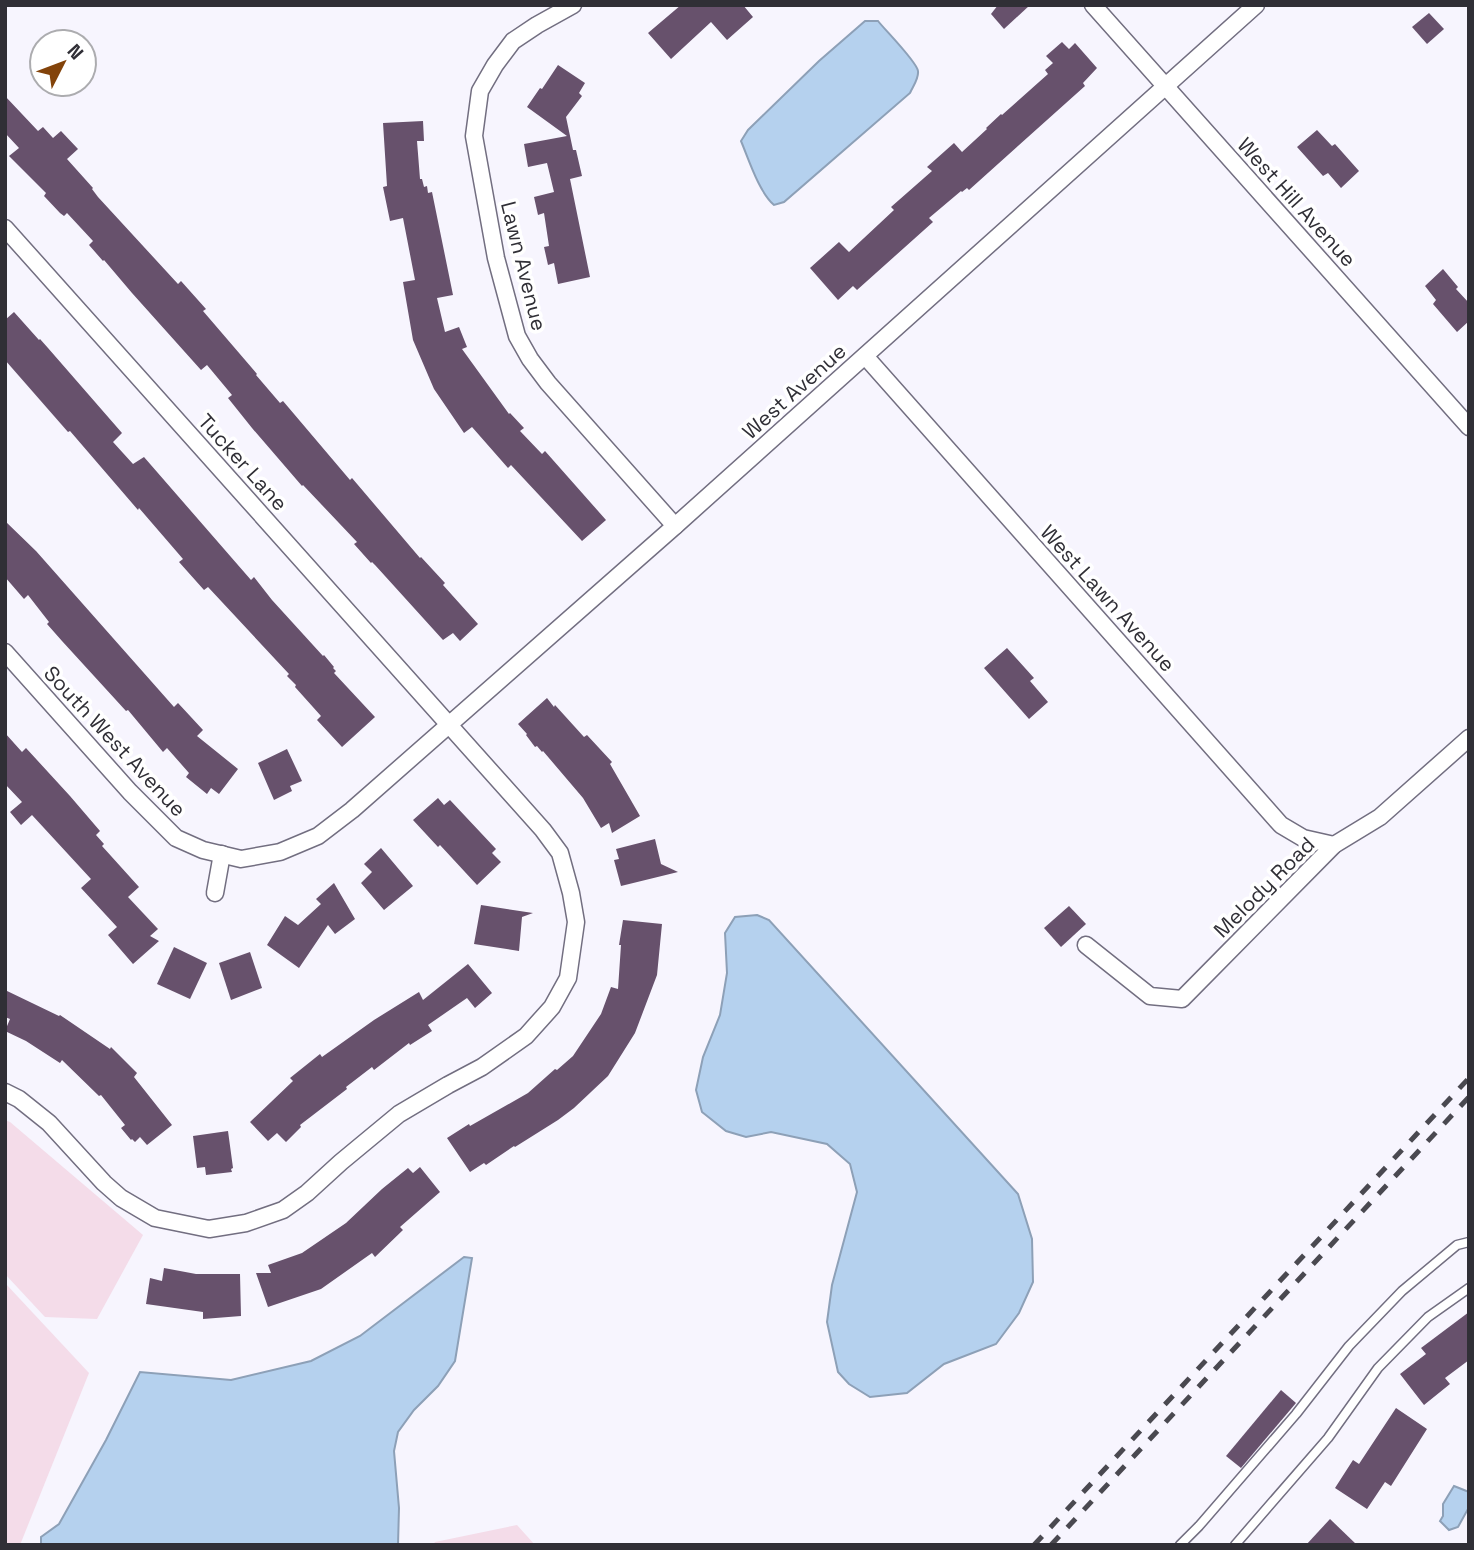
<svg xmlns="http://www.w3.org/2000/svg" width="1474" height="1550" font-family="'Space Grotesk',sans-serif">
	<rect width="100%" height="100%" fill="#f7f5fe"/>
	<g fill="#f4dce9">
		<polygon points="5,1120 10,1122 143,1235 97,1319 45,1317 5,1274"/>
		<polygon points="5,1283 89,1373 20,1545 5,1545"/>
		<polygon points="517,1525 535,1545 433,1545 435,1542"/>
	</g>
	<g fill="#b5d1ee" stroke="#8da0b7" stroke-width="2">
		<path d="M 865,21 L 878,21 C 885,30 917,62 918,71 C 919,79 913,86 910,93 L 784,202 L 774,205 C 759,192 749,160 741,141 L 748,130 L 819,61 Z"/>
		<polygon points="757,915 769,920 1018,1194 1032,1239 1033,1282 1019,1313 996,1344 944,1364 907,1393 870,1397 849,1384 838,1372 827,1322 832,1285 857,1192 850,1164 827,1144 771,1132 746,1137 726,1131 702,1112 696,1090 703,1057 720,1015 727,973 725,933 735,917"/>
		<polygon points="464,1257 472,1258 455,1361 438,1386 414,1410 398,1432 394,1451 399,1508 398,1545 41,1545 41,1537 59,1524 106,1440 140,1372 231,1380 311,1361 360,1336"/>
		<polygon points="1454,1486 1469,1492 1468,1509 1458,1527 1449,1530 1440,1521 1443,1516 1443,1504"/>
	</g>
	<g fill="#67516c">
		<polygon points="681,5 743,5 753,17 727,40 711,22 671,59 648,33"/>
		<polygon points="998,5 1030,5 1004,29 991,14"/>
		<polygon points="1429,13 1444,29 1427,44 1412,27"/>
		<polygon points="1062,42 1069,49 1075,43 1097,68 1083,83 1085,86 969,190 967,188 962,192 961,191 929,218 933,222 857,290 853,286 838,300 810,268 839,242 849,252 894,210 891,207 932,171 927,167 954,143 962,152 987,129 986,128 1001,114 1002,115 1048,74 1045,70 1053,63 1046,56"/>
		<polygon points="558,65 585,83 579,93 582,96 566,117 573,150 576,150 582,176 570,179 590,277 558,284 554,263 548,265 544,247 549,246 544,213 538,215 534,197 554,192 547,163 528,167 524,144 567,136 527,107 540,88 542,89"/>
		<polygon points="5,96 38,131 43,127 53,138 61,131 78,149 67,159 93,188 92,189 98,197 178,284 181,281 206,309 203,311 257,374 256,375 280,403 283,401 350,480 352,478 420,558 421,557 445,583 443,585 478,624 460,641 453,633 443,640 375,565 372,562 371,563 354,544 357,542 303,485 302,486 252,428 228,398 232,395 207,365 201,370 132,293 104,260 103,261 89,245 93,241 67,213 64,216 60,213 44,196 46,193 9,156 19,148 5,133"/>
		<polygon points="423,121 424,141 417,141 420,179 422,179 424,187 427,186 428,193 432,192 453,295 437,298 445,332 459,327 467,347 462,349 509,414 510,413 524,428 520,431 542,454 545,451 606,520 582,541 511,465 508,468 472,427 464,433 434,389 413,340 403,282 415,280 403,218 390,221 383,187 387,186 383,123"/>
		<polygon points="1317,130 1332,146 1335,144 1359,171 1341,188 1328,173 1323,176 1297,147"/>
		<polygon points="1443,269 1458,287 1456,289 1469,303 1469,321 1457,332 1433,304 1436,300 1425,286"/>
		<polygon points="14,312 39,340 40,339 48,348 122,433 113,442 133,464 144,457 251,580 254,577 272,600 323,656 324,655 334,667 333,668 336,671 334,673 375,717 342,747 317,720 321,716 295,687 296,685 287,676 289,674 208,587 204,590 179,562 183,559 139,508 138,510 70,431 68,432 5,360 5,320"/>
		<polygon points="5,521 36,551 174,707 178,703 203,730 197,736 238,769 219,794 211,788 207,794 186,777 189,773 167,748 163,752 128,710 126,711 62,641 47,624 49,622 28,595 24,599 5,577"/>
		<polygon points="1007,648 1034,678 1030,681 1048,702 1029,719 984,668"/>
		<polygon points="547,698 554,707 555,705 584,737 587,735 612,762 610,764 640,816 612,833 609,823 601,828 583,798 543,751 542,752 537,746 535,747 526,735 527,734 518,724"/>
		<polygon points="5,733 22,752 26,748 70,796 100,831 96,835 104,844 102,846 139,887 128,897 158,929 150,936 159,941 133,964 108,935 117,927 81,888 91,879 32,815 21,825 10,812 22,802 5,784"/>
		<polygon points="287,749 302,781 290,786 292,791 274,800 258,763"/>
		<polygon points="438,798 444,805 450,800 496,849 492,853 501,862 477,885 440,845 438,847 413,820"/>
		<polygon points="655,839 661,864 678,872 621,886 614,860 619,859 616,849"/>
		<polygon points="381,848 413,886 384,910 361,883 372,872 364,864"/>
		<polygon points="334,883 355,919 335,934 328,925 299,968 267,945 285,916 298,925 321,904 316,899"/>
		<polygon points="481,905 533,913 522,917 519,951 474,944"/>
		<polygon points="1069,906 1086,924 1061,947 1044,928"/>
		<polygon points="623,920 662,924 657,975 635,1033 608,1076 574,1108 558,1120 515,1147 514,1146 486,1165 484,1163 470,1172 447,1138 469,1124 470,1126 528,1093 555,1069 557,1070 573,1056 601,1014 611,987 618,989 621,945 619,945"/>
		<polygon points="174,947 207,963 190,999 157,984"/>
		<polygon points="250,952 262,988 231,1000 219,963"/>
		<polygon points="468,964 492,993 475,1008 467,998 428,1025 432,1031 410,1045 409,1043 374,1070 372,1067 346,1087 347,1089 300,1125 301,1127 286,1142 277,1133 268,1141 250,1122 293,1081 290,1078 320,1054 322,1057 374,1020 419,992 423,1000"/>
		<polygon points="5,990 59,1016 60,1015 110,1049 111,1047 137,1073 134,1077 172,1125 147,1145 140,1137 135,1142 132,1139 131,1140 121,1128 125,1125 101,1095 99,1096 62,1060 60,1063 26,1041 5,1031 10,1019 5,1017"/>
		<polygon points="228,1131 233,1168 231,1169 232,1172 206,1175 205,1167 197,1168 193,1136"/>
		<polygon points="420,1167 440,1192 400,1227 403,1230 375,1257 372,1253 321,1289 268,1307 256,1273 271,1273 268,1265 302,1253 346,1223 382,1189 408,1168 413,1173"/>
		<polygon points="164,1268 196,1274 240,1274 241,1316 203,1319 203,1312 146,1304 150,1278 162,1281"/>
		<polygon points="1469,1312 1469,1360 1445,1378 1450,1384 1424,1405 1400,1374 1426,1354 1421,1348"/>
		<polygon points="1281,1390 1296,1403 1241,1468 1226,1456"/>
		<polygon points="1396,1408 1427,1429 1391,1486 1385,1482 1367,1509 1335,1488 1353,1460 1359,1464"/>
		<polygon points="1330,1519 1357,1545 1306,1545"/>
	</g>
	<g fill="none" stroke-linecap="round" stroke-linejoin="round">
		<defs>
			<g id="lane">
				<polyline points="1180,1545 1199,1526 1296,1414 1349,1346 1402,1291 1457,1245 1469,1242"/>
				<polyline points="1235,1545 1328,1438 1378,1368 1428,1317 1469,1288"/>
			</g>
			<g id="street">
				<polyline points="573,5 537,25 513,41 495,65 480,91 474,136 496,258 517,336 530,359 548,383 675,526"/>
				<polyline points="1093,5 1469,427"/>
				<polyline points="5,228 543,830 560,853 571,893 576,922 568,978 552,1007 526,1036 482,1067 448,1085 399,1114 341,1162 307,1193 283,1210 246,1223 209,1229 155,1218 121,1198 104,1183 49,1123 19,1099 5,1092"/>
				<polyline points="865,356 1281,825 1303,838 1334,845"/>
				<polyline points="5,652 130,792 176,838 203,850 241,859 280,852 318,836 352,810 675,526 1256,5"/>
				<polyline points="215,893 222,854"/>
				<polyline points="1086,945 1150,996 1182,999 1334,845 1380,817 1469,738"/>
			</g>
		</defs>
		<use href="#lane" stroke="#726e80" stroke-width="11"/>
		<use href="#street" stroke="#726e80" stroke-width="19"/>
		<use href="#lane" stroke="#fff" stroke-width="8"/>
		<use href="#street" stroke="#fff" stroke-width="16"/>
		<g stroke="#4a4950" stroke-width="5" stroke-dasharray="12 12" stroke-linecap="butt">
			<polyline points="1034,1545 1469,1078"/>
			<polyline points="1051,1545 1469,1097"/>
		</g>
	</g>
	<g text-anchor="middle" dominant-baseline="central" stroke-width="7" stroke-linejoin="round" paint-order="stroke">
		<g font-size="21" fill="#302f36" stroke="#fff">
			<text transform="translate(1297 202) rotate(48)">West Hill Avenue</text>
			<text transform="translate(524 266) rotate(76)">Lawn Avenue</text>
			<text transform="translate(794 391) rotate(-42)">West Avenue</text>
			<text transform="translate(243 462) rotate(48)">Tucker Lane</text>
			<text transform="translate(1108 598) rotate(48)">West Lawn Avenue</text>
			<text transform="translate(115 741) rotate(47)">South West Avenue</text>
			<text transform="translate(1264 887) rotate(-45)">Melody Road</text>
		</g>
	</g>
	<rect width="1474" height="1550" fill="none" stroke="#302f36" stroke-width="14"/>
	<g transform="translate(63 63) rotate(48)"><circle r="33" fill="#ffffff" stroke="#acacaf" stroke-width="2"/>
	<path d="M0-5L12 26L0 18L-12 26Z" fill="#83430a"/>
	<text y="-10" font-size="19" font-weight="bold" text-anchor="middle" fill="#302f36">N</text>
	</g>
</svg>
